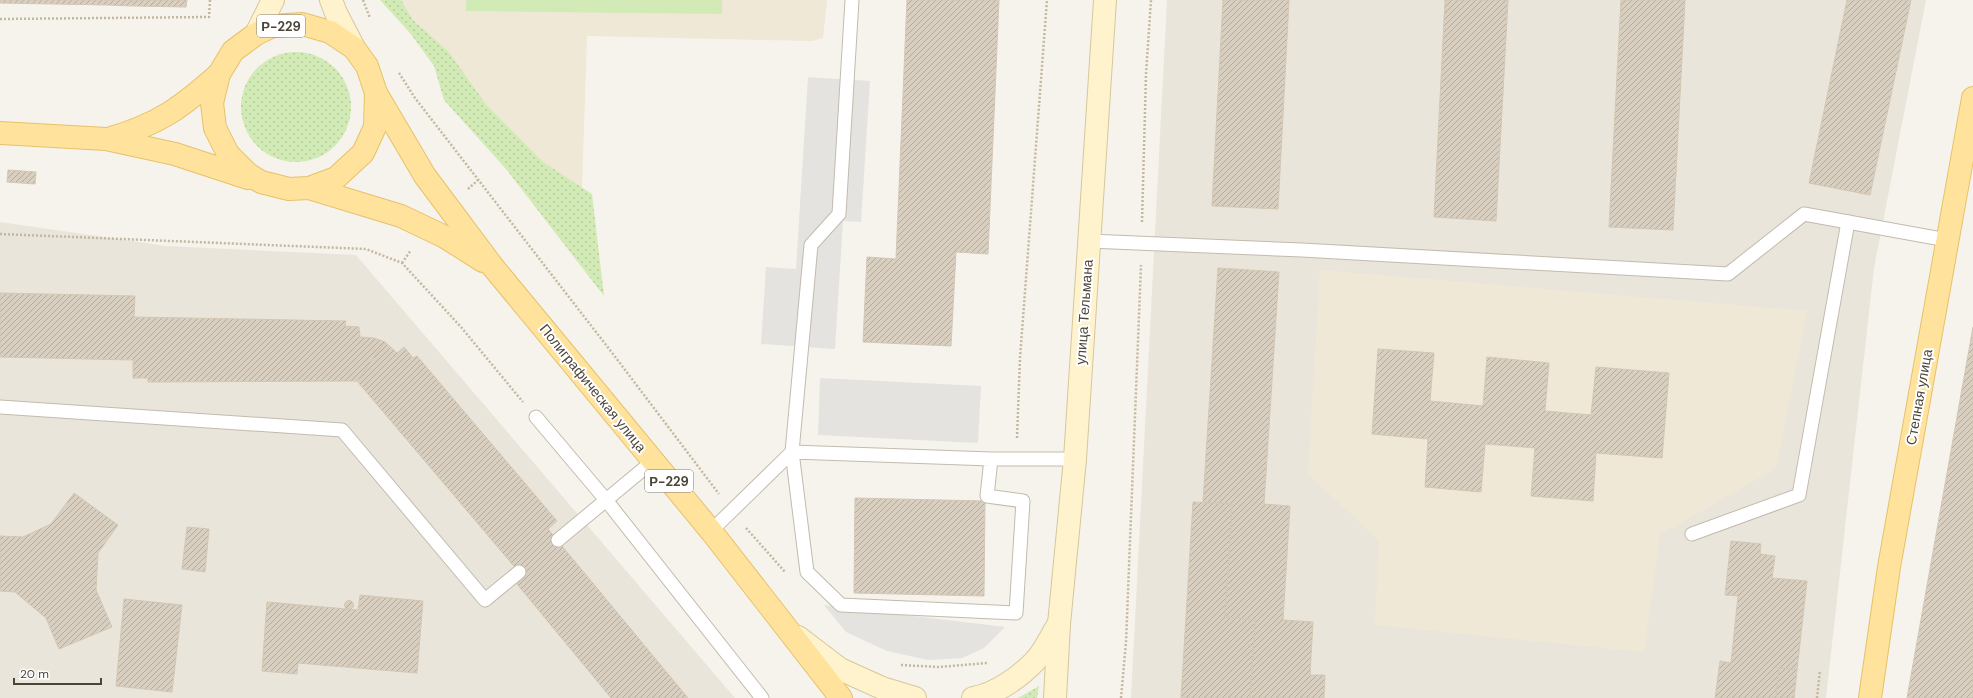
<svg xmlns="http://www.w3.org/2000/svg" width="1973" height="698" font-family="'DM Sans',sans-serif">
	<defs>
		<pattern id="grass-dots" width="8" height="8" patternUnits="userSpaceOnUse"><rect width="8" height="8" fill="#d2eab5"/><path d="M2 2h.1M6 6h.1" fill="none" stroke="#b6ca9c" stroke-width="1.8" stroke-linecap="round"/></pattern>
		<pattern id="building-hatch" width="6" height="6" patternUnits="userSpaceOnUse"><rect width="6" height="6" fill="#d8cfc1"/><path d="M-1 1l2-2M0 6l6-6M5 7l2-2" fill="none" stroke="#b1aa9e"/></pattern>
	</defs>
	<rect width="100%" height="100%" fill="#f6f3ec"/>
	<g fill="#eae5da">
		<polygon points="1167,0 1926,0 1874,268 1826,698 1131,698"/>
		<polygon points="0,222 166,246 356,255 735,698 0,698"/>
	</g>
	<g fill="#efe8d6">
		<polygon points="401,0 827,0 823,38 812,41 587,36 582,188 543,162 485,103 449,52 413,20"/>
		<polygon points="1320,270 1807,311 1776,468 1660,535 1644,652 1375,625 1379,540 1308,474"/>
	</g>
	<g fill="url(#grass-dots)">
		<polygon points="380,0 401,0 413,20 449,52 485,103 543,162 592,194 604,296 506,169 444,100 434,66 410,33"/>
		<circle cx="296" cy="107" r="55"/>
		<polygon points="1039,686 1037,698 1018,698"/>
	</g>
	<polygon fill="#d2eab5" points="466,0 722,0 722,14 466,11"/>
	<g fill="#e5e3e0">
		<polygon points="808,77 870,81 861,222 843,221 835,349 761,344 766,267 796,269"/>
		<polygon points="820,378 981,386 978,443 818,435"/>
		<polygon points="824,605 1005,627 984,648 962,658 928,660 887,651 846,632"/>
	</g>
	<g fill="url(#building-hatch)" stroke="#d3c7b4">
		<polygon points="0,0 107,0 107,5 0,3"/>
		<polygon points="107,0 133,0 133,6 107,5"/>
		<polygon points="133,0 187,0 186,7 133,6"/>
		<polygon points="907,0 999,0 988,254 956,252 951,346 863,342 867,257 896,259"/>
		<polygon points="1223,0 1289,0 1278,209 1212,206"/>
		<polygon points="1445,0 1508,0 1496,221 1434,217"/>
		<polygon points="1621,0 1685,0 1673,230 1609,227"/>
		<polygon points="1847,0 1911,0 1870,195 1809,183"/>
		<polygon points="8,170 36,172 35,184 7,182"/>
		<polygon points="1218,268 1279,272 1264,504 1290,506 1283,620 1313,622 1310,675 1325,675 1324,698 1250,698 1255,620 1225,617 1232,504 1203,502"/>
		<polygon points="0,293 135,296 134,317 346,321 345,326 359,327 360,337 374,338 385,342 357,381 148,382 148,378 133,378 133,360 0,357"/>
		<polygon points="1973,327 1973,698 1907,698"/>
		<polygon points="385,342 397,353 404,347 413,358 417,356 557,521 548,529 688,698 611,698 517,584 524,578 357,381"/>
		<polygon points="1378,349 1434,353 1430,401 1483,406 1487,357 1549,363 1545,411 1591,415 1596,367 1669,373 1662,458 1596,453 1593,501 1531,496 1535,448 1485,444 1481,492 1425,487 1428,439 1372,434"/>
		<polygon points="74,493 118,525 98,553 96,590 112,627 59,649 46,618 15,592 0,591 0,536 23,537 51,524"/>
		<polygon points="855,498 985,501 984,596 854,593"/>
		<polygon points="1193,502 1232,504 1225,617 1255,620 1250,698 1181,698"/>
		<polygon points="187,527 209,529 205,572 182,569"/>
		<polygon points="1731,541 1761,544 1760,554 1775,556 1772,578 1807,581 1797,670 1779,668 1776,698 1715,698 1720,661 1731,663 1738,596 1725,595"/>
		<polygon points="360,595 423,601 417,673 298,663 297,674 262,671 267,602 358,610"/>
		<polygon points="124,599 182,605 172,692 116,686"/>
		<circle cx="349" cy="605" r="4.5"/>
		<polygon points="1779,668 1797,670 1794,698 1776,698"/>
	</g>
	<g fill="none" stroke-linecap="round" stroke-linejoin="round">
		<defs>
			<g id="lane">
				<polyline points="1089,241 1302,250 1728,274 1804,214 1947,240"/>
				<polyline points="0,407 342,430 485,600 519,572"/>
				<polyline points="536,417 606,500 762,698"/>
				<polyline points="991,459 987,496 1023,501 1016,613 841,605 807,572 792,452 991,459 1075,459"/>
				<polyline points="711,531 792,452 811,245 839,214 852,0"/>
				<polyline points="1692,534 1799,495 1848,222"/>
				<polyline points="558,540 653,461"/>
			</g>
			<g id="secondary">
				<polyline points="331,0 336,13 354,48"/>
				<polyline points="256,34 273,0"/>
				<polyline points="798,637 840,669 882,688 915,698"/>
				<path d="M 973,698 C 996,694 1020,677 1036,660 C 1045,650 1051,636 1058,625"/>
				<polyline points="1055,698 1059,624 1075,459 1105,0"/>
			</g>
			<g id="primary">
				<polyline points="376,93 425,176 493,267 711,531 841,698"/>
				<polyline points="0,133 106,139 175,154 248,178"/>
				<path d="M 111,138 C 159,124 182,107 219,74"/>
				<polyline points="309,188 336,178 363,153 375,127 376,93 367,66 354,48 330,32 302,24 273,26 256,34 233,51 219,74 212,103 215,128 228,154 248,174 261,182 289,189 309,188 401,216 445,237 483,261"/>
				<polyline points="1870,698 1889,567 1973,98"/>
			</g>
		</defs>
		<use href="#lane" stroke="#c2bbae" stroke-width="15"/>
		<use href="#secondary" stroke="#d6c79b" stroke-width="24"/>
		<use href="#primary" stroke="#e6c16a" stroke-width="24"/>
		<g stroke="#c4b79f" stroke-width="2.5" stroke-dasharray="2 2" stroke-linecap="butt">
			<polyline points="363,0 370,18"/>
			<polyline points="0,19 209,17 210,0"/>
			<polyline points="399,73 415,98 613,354 719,494"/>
			<polyline points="468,189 478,180"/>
			<polyline points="1142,222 1146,74 1151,0"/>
			<polyline points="0,234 366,249 402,263 461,327 523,402"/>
			<polyline points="402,263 411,250"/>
			<polyline points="1017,438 1020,358 1047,0"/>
			<polyline points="746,528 785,572"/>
			<polyline points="901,665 939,667 987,663"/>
			<polyline points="1121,698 1126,642 1141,265"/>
			<polyline points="1817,698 1820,670"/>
		</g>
		<use href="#lane" stroke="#fff" stroke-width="13"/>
		<use href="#secondary" stroke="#fff3cd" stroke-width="22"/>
		<use href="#primary" stroke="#ffe39c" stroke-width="22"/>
	</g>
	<g text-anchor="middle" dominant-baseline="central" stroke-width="4" stroke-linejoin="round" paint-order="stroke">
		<g fill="#fff" stroke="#817c74" stroke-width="1">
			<rect x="257" y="15" width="48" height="22" rx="3"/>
			<rect x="645" y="470" width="48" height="22" rx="3"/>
		</g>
		<g font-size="13" font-weight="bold" fill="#4b4439">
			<text x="281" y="26">Р-229</text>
			<text x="669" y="481">Р-229</text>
		</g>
		<g font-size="14" fill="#4b4439" stroke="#fff">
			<text transform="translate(1084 312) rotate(-86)">улица Тельмана</text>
			<text transform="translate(593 388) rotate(51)">Полиграфическая улица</text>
			<text transform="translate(1919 397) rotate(-80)">Степная улица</text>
		</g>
	</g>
	<path d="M14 678v6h87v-6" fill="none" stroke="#4b4439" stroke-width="2"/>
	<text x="20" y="678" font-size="12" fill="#4b4439" stroke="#ffffff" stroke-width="3" paint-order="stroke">20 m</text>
</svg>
